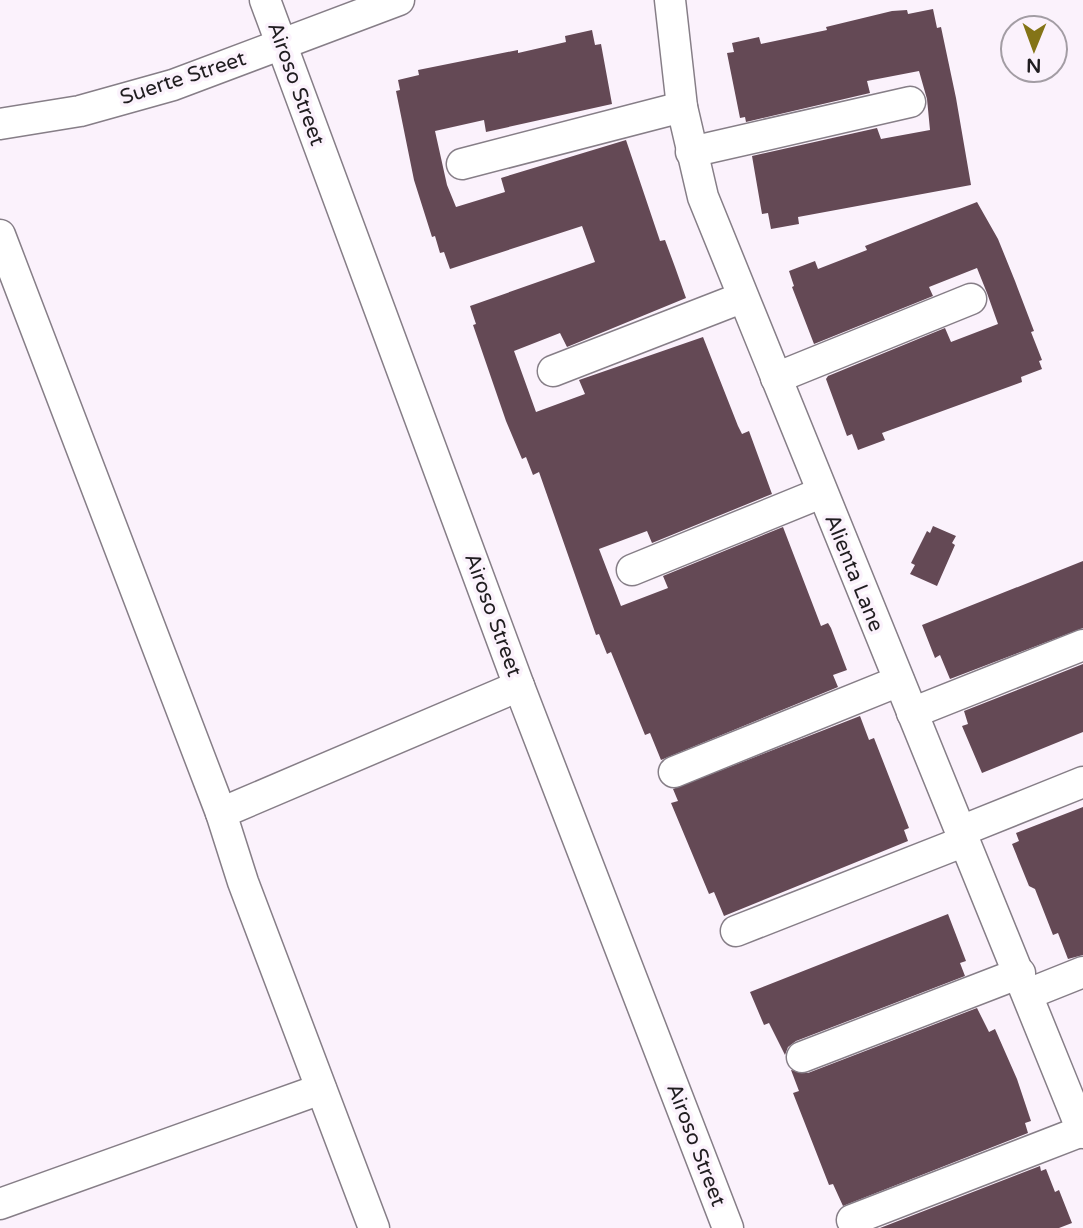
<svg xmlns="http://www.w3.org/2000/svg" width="1083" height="1228" font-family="'Varela Round',sans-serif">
	<rect width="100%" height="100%" fill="#fbf2fc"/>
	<g fill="#644955">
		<polygon points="933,9 937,28 941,27 956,98 971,185 798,217 799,224 771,229 768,213 762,214 752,156 877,128 881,139 930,130 927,99 919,71 867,81 870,93 746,122 745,117 740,118 727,53 734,52 732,43 759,37 761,44 827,30 826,27 892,11 907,10 908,14"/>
		<polygon points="592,30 595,45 601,44 612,104 486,132 484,120 435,131 447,185 456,207 505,192 501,178 626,140 660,241 665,240 675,267 686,298 567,347 560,333 514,351 536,412 585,394 579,380 703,337 738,426 742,434 749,431 772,494 652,543 647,531 599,549 621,606 668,588 663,576 783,527 821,626 828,623 831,628 847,670 833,675 838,687 661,760 650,733 645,735 611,652 607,654 599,634 596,635 539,472 533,475 526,457 522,459 506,421 473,325 476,324 470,306 595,262 582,226 450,269 444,252 440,253 435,236 432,237 414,180 396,91 400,90 398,80 419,75 418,70 518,50 518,53 566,42 565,36"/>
		<polygon points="977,202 998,239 1015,281 1034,331 1031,332 1042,360 1039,361 1042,369 1021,377 1022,382 882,433 885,440 858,450 852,434 847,436 826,379 828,376 945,328 951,342 998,324 987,293 977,268 929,287 933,296 814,344 792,287 794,286 789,271 815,261 818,269 867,250 865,246"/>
		<polygon points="933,526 956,536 952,543 955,545 937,586 910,574 915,565 911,563 927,531 930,533"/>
		<polygon points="1083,561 1083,628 950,679 940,655 935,658 922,625"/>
		<polygon points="1083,664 1083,732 982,773 962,726 968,724 964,711"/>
		<polygon points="860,716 869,740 874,738 909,828 904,830 908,841 724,916 714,892 709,894 671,803 678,801 673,789"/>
		<polygon points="1083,807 1083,955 1068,959 1058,933 1053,935 1035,889 1029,886 1012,844 1019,841 1016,833"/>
		<polygon points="948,914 966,961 960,963 965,976 796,1041 788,1047 785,1055 769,1023 764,1025 750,992"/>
		<polygon points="977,1008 989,1032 995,1029 1017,1079 1031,1121 1025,1123 1028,1133 843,1206 833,1184 829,1185 793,1093 799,1091 791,1070 808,1073"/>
		<polygon points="1040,1166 1041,1171 1046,1169 1055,1192 1059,1190 1072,1223 1059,1228 880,1228"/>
	</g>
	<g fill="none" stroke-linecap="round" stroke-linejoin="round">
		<defs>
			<g id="minor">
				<polyline points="265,0 519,686 728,1228"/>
				<polyline points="670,0 682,107 703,197 1083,1133"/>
				<polyline points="0,124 80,111 173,85 399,0"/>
				<polyline points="691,152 910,102"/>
				<polyline points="462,164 682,107"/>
				<polyline points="0,235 221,813"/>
				<polyline points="553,371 741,298"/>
				<polyline points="776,378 971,299"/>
				<polyline points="632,570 821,493"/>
				<polyline points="912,713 1083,645"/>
				<polyline points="674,772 899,681"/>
				<polyline points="961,831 1083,782"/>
				<polyline points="736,931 965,841"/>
				<polyline points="1028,994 1083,972"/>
				<polyline points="802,1057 1020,973"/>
				<polyline points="0,1204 321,1089"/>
				<polyline points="852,1220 1082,1131"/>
				<polyline points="374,1228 243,882 221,813 519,686"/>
			</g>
		</defs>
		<use href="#minor" stroke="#867e87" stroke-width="33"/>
		<use href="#minor" stroke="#fff" stroke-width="30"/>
	</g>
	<g text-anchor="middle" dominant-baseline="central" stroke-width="7" stroke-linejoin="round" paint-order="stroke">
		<g font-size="21" fill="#201d20" stroke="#fbf2fc">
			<text transform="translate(183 78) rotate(-18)">Suerte Street</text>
			<text transform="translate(296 84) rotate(70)">Airoso Street</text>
			<text transform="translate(854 573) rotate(68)">Alienta Lane</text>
			<text transform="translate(493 615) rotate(70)">Airoso Street</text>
			<text transform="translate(696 1145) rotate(69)">Airoso Street</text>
		</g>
	</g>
	<g transform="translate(1034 49) rotate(181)"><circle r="33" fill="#fbf2fc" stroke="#a39da4" stroke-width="2"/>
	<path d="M0-5L12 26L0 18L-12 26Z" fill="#847417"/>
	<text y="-10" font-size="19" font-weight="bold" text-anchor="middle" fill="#201d20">N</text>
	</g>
</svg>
